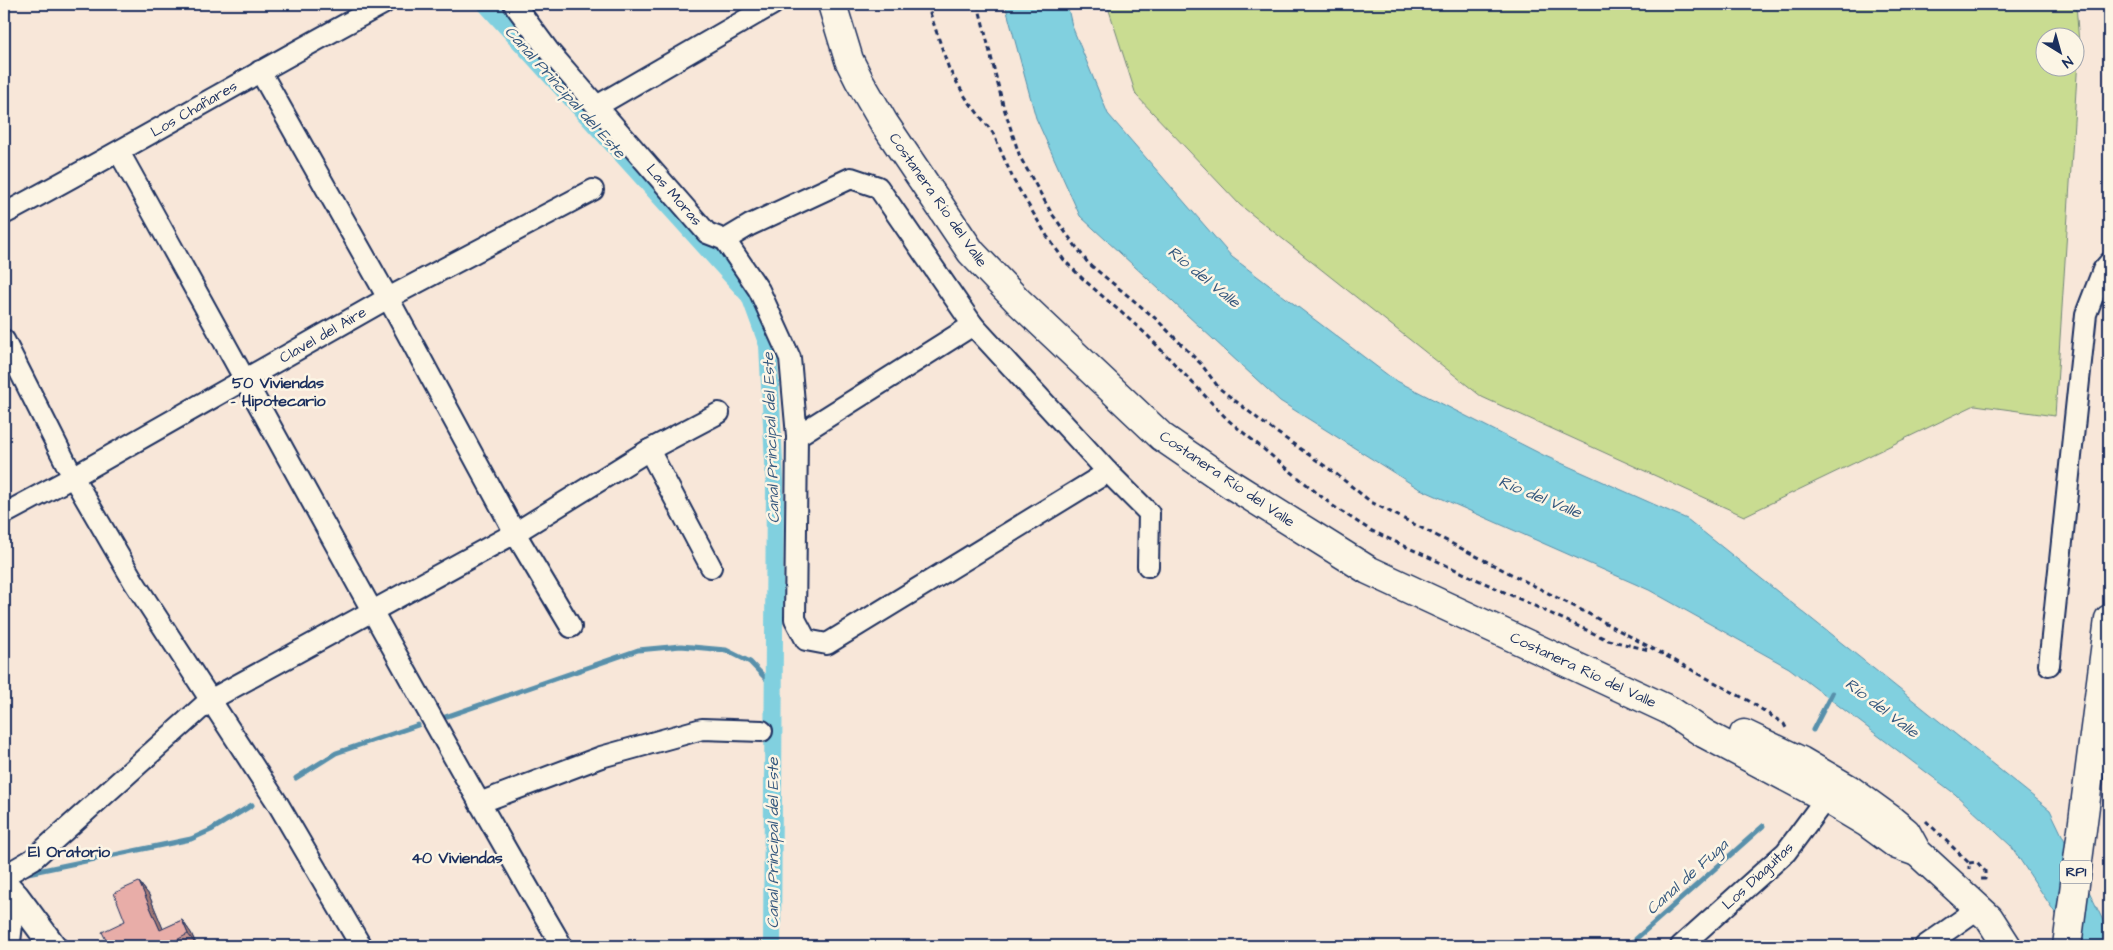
<svg xmlns="http://www.w3.org/2000/svg" width="2113" height="950" font-family="'Architects Daughter',sans-serif">
	<rect width="100%" height="100%" fill="#f8e7d9"/>
	<filter id="ink" filterUnits="userSpaceOnUse"><feTurbulence type="fractalNoise" baseFrequency=".02" numOctaves="2"/><feDisplacementMap in="SourceGraphic" scale="10" xChannelSelector="R" yChannelSelector="G"/><feConvolveMatrix kernelMatrix="1 2 1 2 8 2 1 2 1" color-interpolation-filters="sRGB"/></filter>
	<g filter="url(#ink)">
		<path fill="#c9dc91" stroke="#728678" fill-rule="evenodd" d="M 1107,4 L 2076,4 L 2079,44 L 2055,416 L 1975,405 L 1744,516 L 1482,397 L 1240,205 L 1136,95 ZM 2046,38 L 2076,38 L 2076,68 L 2046,68 Z"/>
		<polygon fill="#81d0df" stroke="#5890ab" points="1005,4 1067,4 1072,26 1108,114 1232,257 1393,379 1543,455 1687,519 2050,810 2109,933 2109,946 2077,946 2011,846 1955,794 1789,668 1649,590 1418,488 1280,401 1080,216 1036,118"/>
		<g fill="none" stroke-linecap="round" stroke-linejoin="round">
			<g stroke="#5890ab" stroke-width="5">
				<polyline points="445,717 638,650 681,646 726,650 750,662 774,687"/>
				<polyline points="1813,730 1832,693"/>
				<polyline points="296,778 336,753 418,725"/>
				<polyline points="4,859 9,863"/>
				<polyline points="28,873 191,839 211,830 252,805"/>
				<polyline points="1628,946 1763,826"/>
			</g>
			<polyline stroke="#81d0df" stroke-width="18" points="486,4 750,296 768,345 775,483 772,946"/>
			<defs>
				<g id="minor">
					<polyline points="514,4 548,50 707,233 725,240 759,290 790,358 797,436 795,619 806,640 827,644 1108,472"/>
					<polyline points="260,71 388,298 515,533 571,627"/>
					<polyline points="597,106 773,4"/>
					<path d="M 119,152 C 267,417 409,684 562,946"/>
					<path d="M 4,214 C 132,146 256,72 383,4"/>
					<polyline points="725,240 750,225 851,178 878,187 973,325 1108,472 1149,513 1148,566"/>
					<polyline points="4,340 73,477 134,582 278,804 361,946"/>
					<polyline points="797,436 973,325"/>
					<polyline points="649,450 711,567"/>
					<polyline points="4,514 73,477 388,298 593,190"/>
					<polyline points="2049,665 2086,314 2103,270 2109,263"/>
					<polyline points="479,803 601,757 702,729 762,731"/>
					<polyline points="4,876 33,859 210,700 515,533 649,450 719,413"/>
					<polyline points="1681,946 1786,852 1826,798"/>
					<polyline points="1925,946 1979,908"/>
				</g>
				<g id="tertiary">
					<polyline points="4,883 16,896 53,946"/>
					<polyline points="4,887 8,895 11,911 7,946"/>
				</g>
				<g id="secondary">
					<polyline points="832,4 849,60 859,80 884,123 971,252 1018,301 1162,437 1232,485 1368,570 1669,710 1705,734 1820,795 1867,823 1897,845 1917,852"/>
					<polyline points="1744,734 1801,761 1849,789 1889,818 1906,832 1917,852 1989,918 2007,946"/>
				</g>
				<polyline id="primary" points="2067,946 2109,619"/>
			</defs>
			<use href="#minor" stroke="#1b2f5e" stroke-width="24"/>
			<use href="#tertiary" stroke="#1b2f5e" stroke-width="29"/>
			<use href="#secondary" stroke="#1b2f5e" stroke-width="31"/>
			<use href="#primary" stroke="#1b2f5e" stroke-width="31"/>
			<g stroke="#1b2f5e" stroke-width="3" stroke-dasharray="5 4" stroke-linecap="butt">
				<polyline points="927,4 949,69 966,98 993,133 1014,181 1047,236 1064,260 1084,280 1146,334 1228,420 1333,506 1370,530 1608,640 1649,650"/>
				<polyline points="978,4 1003,105 1020,157 1052,214 1088,263 1155,318 1201,364 1219,388 1266,425 1335,473 1371,502 1587,613 1749,701 1784,724 1787,730"/>
				<polyline points="1926,821 1969,863 1969,869"/>
				<polyline points="1969,863 1977,862 1985,871 1985,879 1978,879"/>
			</g>
			<use href="#minor" stroke="#fcf5e5" stroke-width="20"/>
			<use href="#tertiary" stroke="#fcf5e5" stroke-width="25"/>
			<use href="#secondary" stroke="#fcf5e5" stroke-width="28"/>
			<use href="#primary" stroke="#fcf5e5" stroke-width="28"/>
		</g>
		<polygon fill="#c89590" stroke="#1b2f5e" points="139,882 149,895 163,929 182,920 191,933 197,946 109,946 125,921"/>
		<g fill="#a27976" stroke="#1b2f5e">
			<polygon points="139,882 149,895 169,943 160,930"/>
			<polygon points="182,920 191,933 197,946 188,934"/>
		</g>
		<polygon fill="#e8ada8" stroke="#1b2f5e" points="139,882 160,930 182,920 188,934 167,945 168,946 109,946 102,932 125,921 114,893"/>
	</g>
	<g text-anchor="middle" dominant-baseline="central" stroke-width="5" stroke-linejoin="round" paint-order="stroke">
		<rect fill="#fcf5e5" stroke="#5e6a86" stroke-width="1" x="2060" y="860.5" width="32" height="23" rx="4"/>
		<g font-size="14" font-weight="bold" fill="#1b2f5e">
			<text x="2076" y="872">RP1</text>
		</g>
		<g font-size="15" fill="#1b2f5e" stroke="#fcf5e5">
			<text transform="translate(194 109) rotate(-30)">Los Chañares</text>
			<text transform="translate(674 195) rotate(49)">Las Moras</text>
			<text transform="translate(938 200) rotate(55)">Costanera Río del Valle</text>
			<text transform="translate(323 335) rotate(-30)">Clavel del Aire</text>
			<text transform="translate(1227 479) rotate(34)">Costanera Río del Valle</text>
			<text transform="translate(1583 670) rotate(25)">Costanera Río del Valle</text>
			<text transform="translate(1758 876) rotate(-43)">Los Diaguitas</text>
		</g>
		<g font-size="16" font-style="italic" fill="#34577e" stroke="#fcf5e5">
			<text transform="translate(565 92) rotate(48)">Canal Principal del Este</text>
			<text transform="translate(1204 277) rotate(39)">Río del Valle</text>
			<text transform="translate(771 438) rotate(-92)">Canal Principal del Este</text>
			<text transform="translate(1540 497) rotate(22)">Río del Valle</text>
			<text transform="translate(1882 708) rotate(37)">Río del Valle</text>
			<text transform="translate(773 843) rotate(-90)">Canal Principal del Este</text>
			<text transform="translate(1687 877) rotate(-42)">Canal de Fuga</text>
		</g>
		<g font-size="16" font-weight="bold" fill="#1b2f5e" stroke="#fcf5e5">
			<text x="278" y="383">50 Viviendas<tspan x="278" dy="18">- Hipotecario</tspan></text>
			<text x="69" y="852">El Oratorio</text>
			<text x="457" y="858">40 Viviendas</text>
		</g>
	</g>
	<rect width="2113" height="950" fill="none" stroke="#fcf5e5" stroke-width="20"/>
	<rect x="10" y="10" width="2093" height="930" fill="none" stroke="#1b2f5e" stroke-width="2" filter="url(#ink)"/>
	<g transform="translate(2060 52) rotate(143)"><circle r="24" fill="#fcf5e5" stroke="#a2a6af"/>
	<path d="M0-4L9 19L0 12L-9 19Z" fill="#1b2f5e"/>
	<text y="-8" font-size="14" font-weight="bold" text-anchor="middle" fill="#1b2f5e">N</text>
	</g>
</svg>
